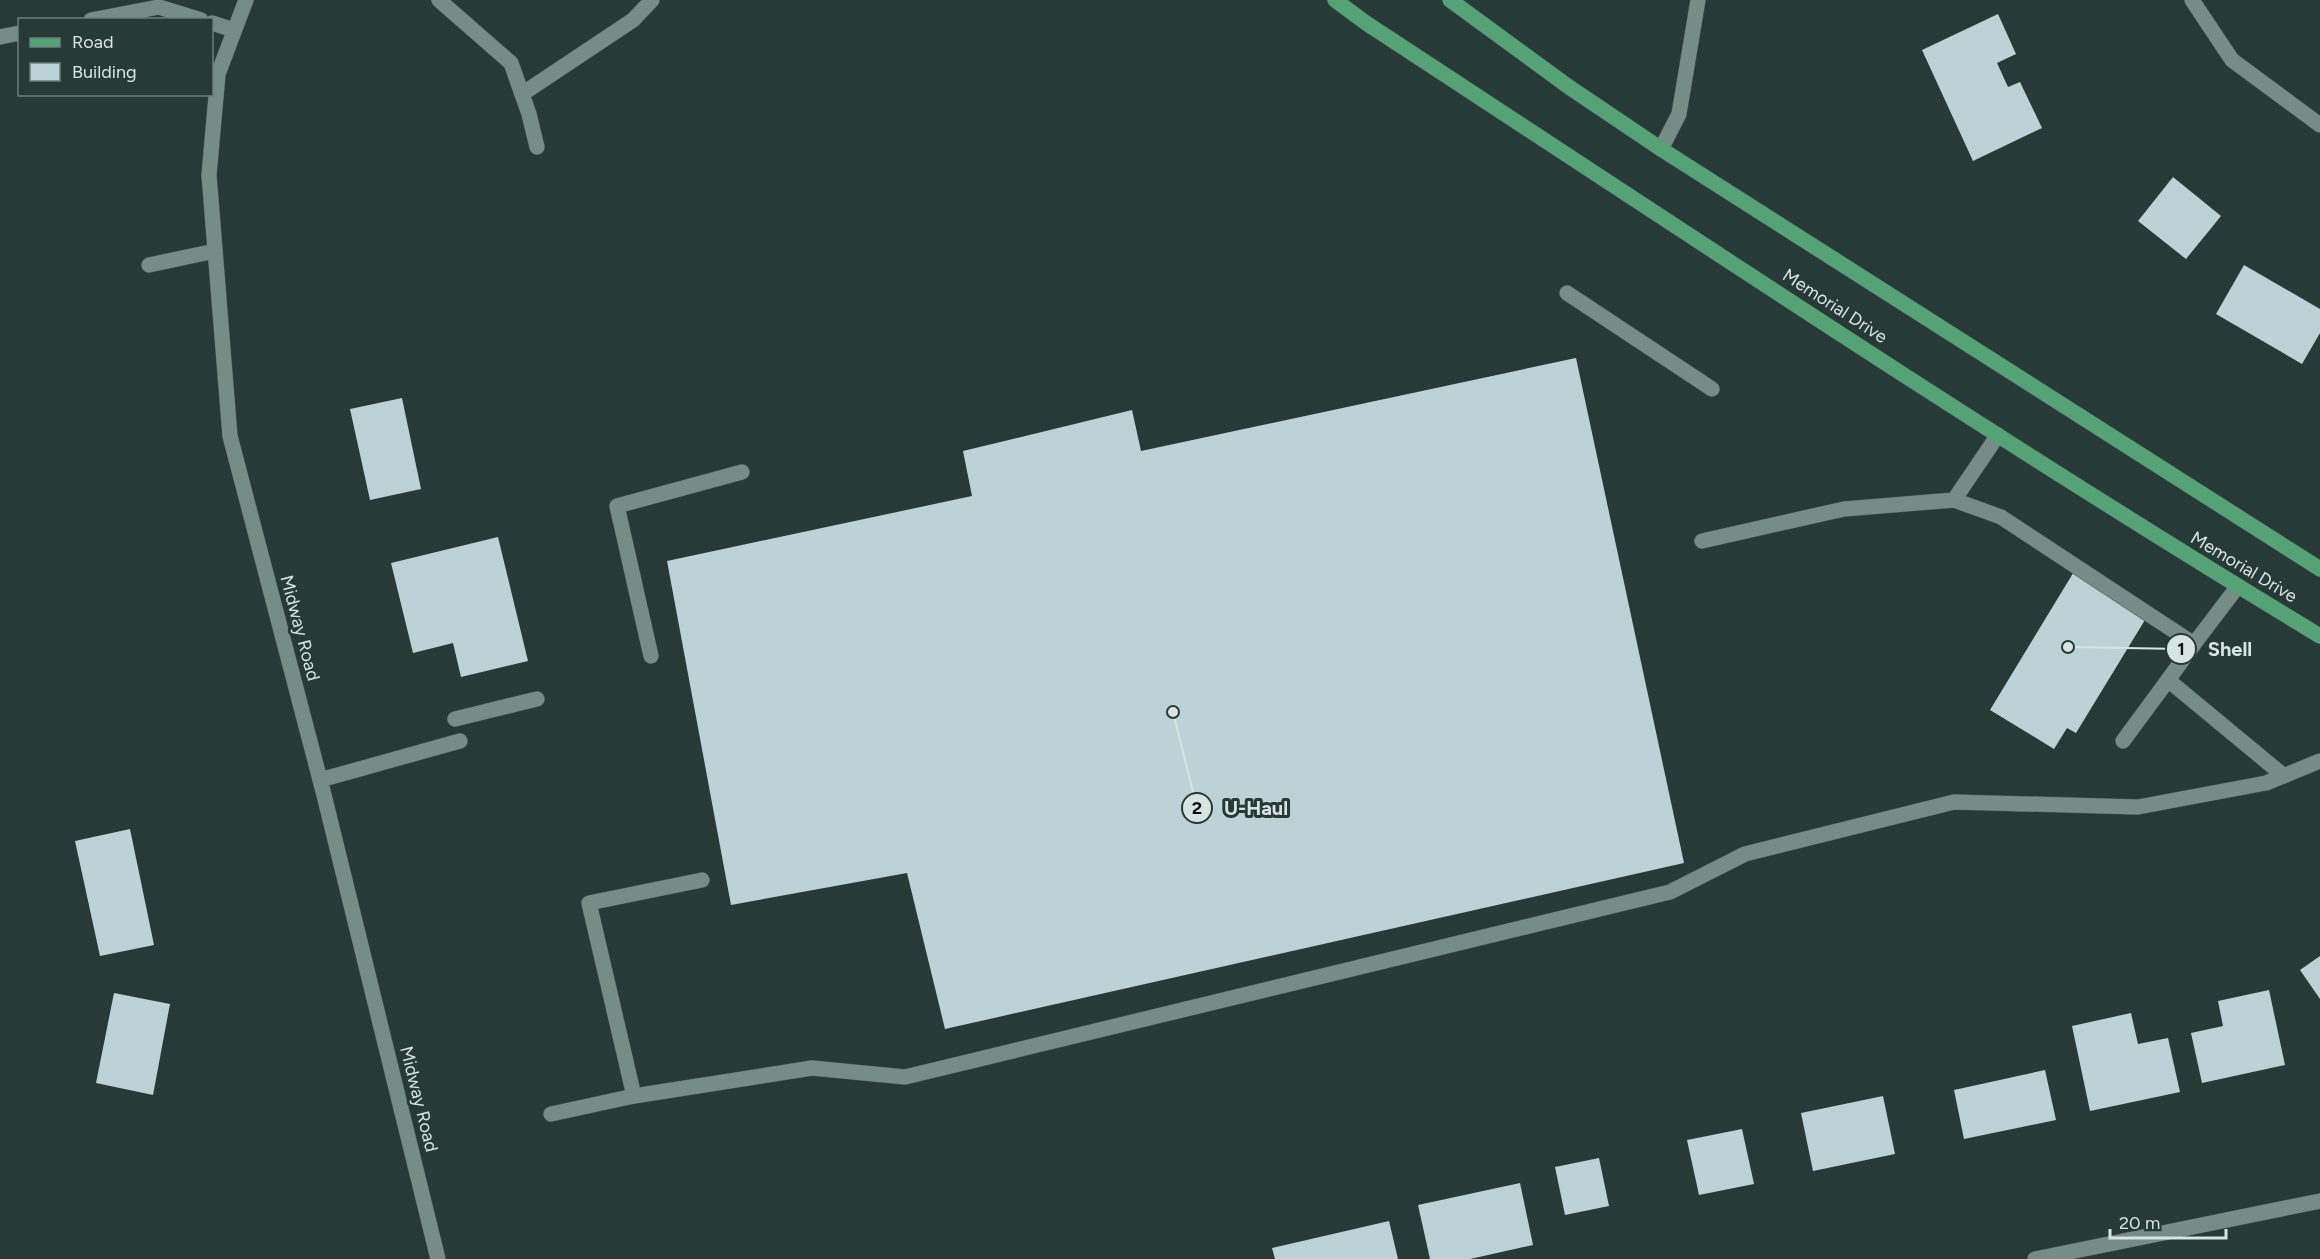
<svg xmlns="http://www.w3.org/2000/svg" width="2320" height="1259" font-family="Figtree,sans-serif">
	<rect width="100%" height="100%" fill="#273a37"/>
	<g fill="#bbd3d7">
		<polygon points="1998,14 2016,54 1997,63 2008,87 2020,82 2042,128 1973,161 1922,50"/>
		<polygon points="2173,177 2221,216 2186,259 2138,221"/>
		<polygon points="2244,265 2320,309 2320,333 2302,364 2216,314"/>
		<polygon points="1576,358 1684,863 945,1029 907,873 731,905 667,561 972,496 963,451 1132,410 1141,451"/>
		<polygon points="402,398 421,489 370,500 350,409"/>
		<polygon points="498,537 528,661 461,677 453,643 413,653 391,563"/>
		<polygon points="2075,570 2148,615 2076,733 2067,728 2054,749 1990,710"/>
		<polygon points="130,829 154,945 100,956 75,841"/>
		<polygon points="2320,956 2320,999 2300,970"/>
		<polygon points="2269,990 2285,1065 2202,1083 2191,1033 2223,1026 2218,1001"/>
		<polygon points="114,993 170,1004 153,1095 96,1083"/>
		<polygon points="2131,1013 2138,1044 2168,1038 2180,1092 2090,1111 2072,1026"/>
		<polygon points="2045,1070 2056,1120 1964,1139 1954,1090"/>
		<polygon points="1883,1096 1895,1154 1813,1171 1801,1113"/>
		<polygon points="1742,1129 1754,1184 1699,1195 1687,1140"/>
		<polygon points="1599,1158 1609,1206 1565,1215 1555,1167"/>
		<polygon points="1520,1183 1533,1245 1470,1259 1430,1259 1418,1205"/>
		<polygon points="1389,1221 1398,1259 1275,1259 1272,1248"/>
	</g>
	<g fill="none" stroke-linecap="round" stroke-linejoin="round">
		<defs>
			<g id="minor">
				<polyline points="246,0 218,74 209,175 230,436 324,795 438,1259"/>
				<polyline points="439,0 511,63 529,114 537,147"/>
				<polyline points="2192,0 2232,60 2320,125"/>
				<polyline points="91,20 159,7 201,20"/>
				<polyline points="212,23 234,30"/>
				<polyline points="0,37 20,33"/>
				<polyline points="522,94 633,20 652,0"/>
				<polyline points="1661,149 1679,114 1698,0"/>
				<polyline points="149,265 215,251"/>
				<polyline points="1567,293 1712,389"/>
				<polyline points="1954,500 2001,517 2194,644 2238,586"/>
				<polyline points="1702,541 1844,509 1954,500 1998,435"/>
				<polyline points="2194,644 2168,680 2284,776"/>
				<polyline points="651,656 617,506 742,472"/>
				<polyline points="455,719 537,699"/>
				<polyline points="2123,741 2168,680"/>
				<polyline points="320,780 460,741"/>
				<polyline points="634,1096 589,903 702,880"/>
				<polyline points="551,1114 634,1096 812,1068 905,1077 1670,892 1745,854 1954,802 2138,807 2266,783 2320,761"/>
				<polyline points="2035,1259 2320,1201"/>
			</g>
			<g id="major">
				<path d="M 1335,0 L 1366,23 C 1682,230 1996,440 2320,636"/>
				<polyline points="1450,0 1569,87 1661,149 2320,569"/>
			</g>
		</defs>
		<use href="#minor" stroke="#475855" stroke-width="16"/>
		<use href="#major" stroke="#475855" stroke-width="16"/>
		<use href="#minor" stroke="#768c87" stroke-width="15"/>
		<use href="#major" stroke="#56a277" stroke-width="15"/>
	</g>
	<g text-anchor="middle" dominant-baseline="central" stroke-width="6" stroke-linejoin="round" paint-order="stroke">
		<g font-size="18" fill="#d8e4e1" stroke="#273a37">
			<text transform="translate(1835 306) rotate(33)">Memorial Drive</text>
			<text transform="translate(2244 567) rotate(31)">Memorial Drive</text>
			<text transform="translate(300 628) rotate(75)">Midway Road</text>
			<text transform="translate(419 1099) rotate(76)">Midway Road</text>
		</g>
	</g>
	<path fill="none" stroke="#d8e4e1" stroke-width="2" d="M2068 647L2181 649M1173 712L1197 808"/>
	<g fill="#d8e4e1" stroke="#273a37" stroke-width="2">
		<circle cx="2068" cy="647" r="6"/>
		<circle cx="1173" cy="712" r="6"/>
		<circle cx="2181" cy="649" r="15"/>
		<circle cx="1197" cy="808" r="15"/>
	</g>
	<g font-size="18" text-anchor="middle" font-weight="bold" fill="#111">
		<text x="2181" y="655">1</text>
		<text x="1197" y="814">2</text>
	</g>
	<g font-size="20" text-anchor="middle" font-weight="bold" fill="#d8e4e1" stroke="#273a37" stroke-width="6" stroke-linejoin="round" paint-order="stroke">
		<text x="2230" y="656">Shell</text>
		<text x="1256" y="815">U-Haul</text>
	</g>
	<rect x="18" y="18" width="195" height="78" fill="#273a37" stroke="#6e7e7b" stroke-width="1.5"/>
	<rect x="30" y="38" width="30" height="9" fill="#56a277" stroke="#6e7e7b" stroke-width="1.5"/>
	<text x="72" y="48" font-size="18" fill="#d8e4e1">Road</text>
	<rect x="30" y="63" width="30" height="18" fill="#bbd3d7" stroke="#6e7e7b" stroke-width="1.5"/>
	<text x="72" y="78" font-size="18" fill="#d8e4e1">Building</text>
	<path d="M2110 1229v9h116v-9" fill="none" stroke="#d8e4e1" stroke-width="3"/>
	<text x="2119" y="1229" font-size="18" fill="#d8e4e1" stroke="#273a37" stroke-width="4.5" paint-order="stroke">20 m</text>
</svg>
